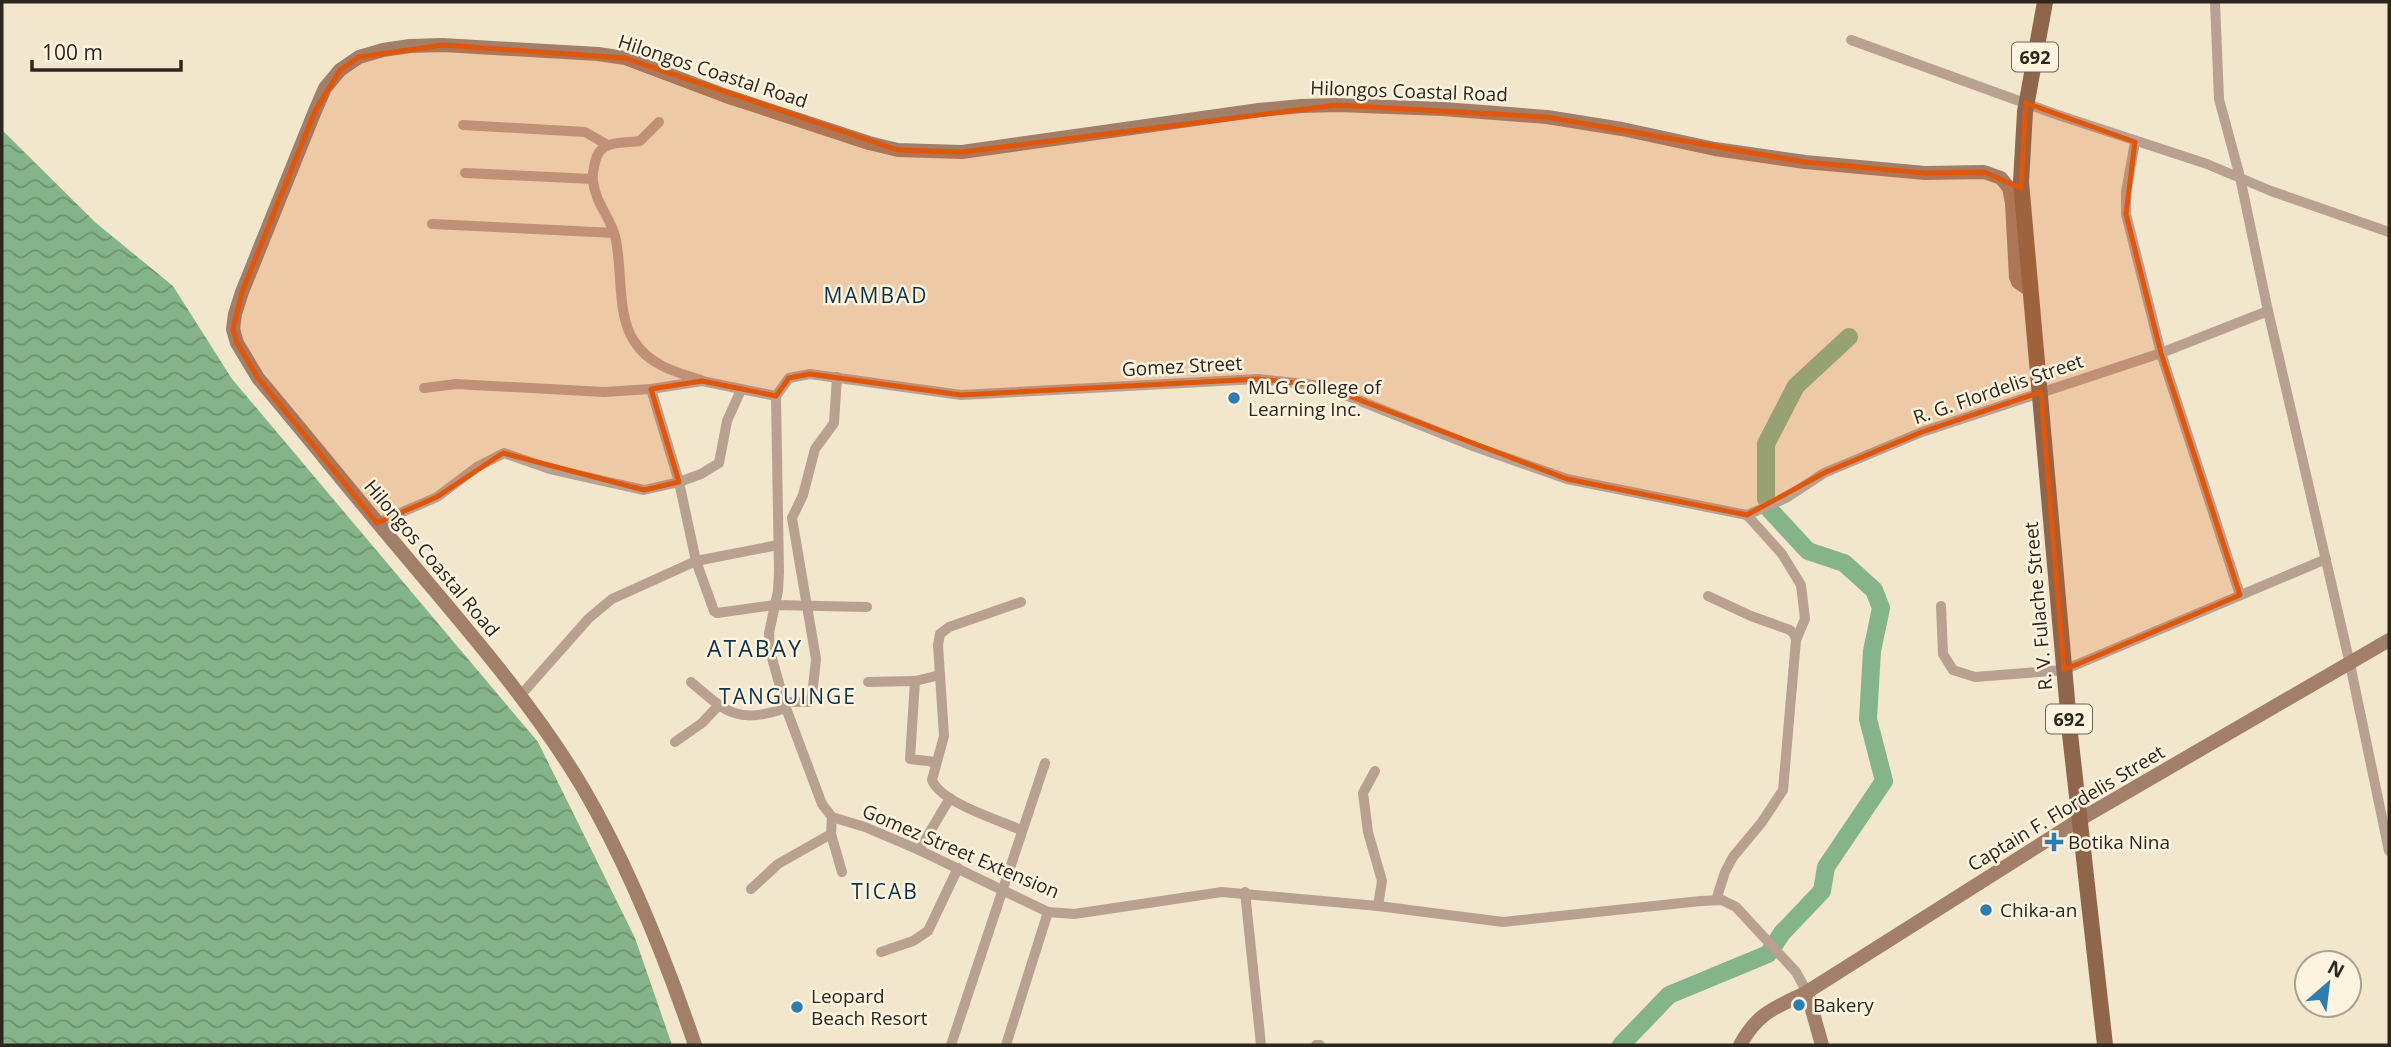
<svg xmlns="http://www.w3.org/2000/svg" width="2391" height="1047" font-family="'Open Sans',sans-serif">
	<defs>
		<pattern id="water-waves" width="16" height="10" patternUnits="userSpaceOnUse" patternTransform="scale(1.75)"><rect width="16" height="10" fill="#85b48a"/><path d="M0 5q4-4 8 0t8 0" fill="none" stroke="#6d9270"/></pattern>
	</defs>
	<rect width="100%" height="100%" fill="#f2e6cc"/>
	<polygon fill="url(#water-waves)" points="2,130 96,223 173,286 232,379 538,742 635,938 672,1045 2,1045"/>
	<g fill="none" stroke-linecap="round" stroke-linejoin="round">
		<g stroke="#85b48a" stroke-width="18">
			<polyline points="1766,499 1766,444 1796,386 1849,337"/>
			<polyline points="1621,1045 1669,995 1768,954 1782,933 1822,891 1826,867 1884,781 1868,719 1872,651 1881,608 1874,590 1844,563 1808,551 1769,509"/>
		</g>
		<g stroke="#b9a192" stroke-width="10">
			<polyline points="2215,2 2219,99 2240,177 2268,311 2350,664 2389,851"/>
			<polyline points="1851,40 2055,114 2207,164 2271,191 2389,232"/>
			<path d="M 659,122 L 640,141 C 628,143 607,141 600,151 C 595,157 592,174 593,181 C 595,202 610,217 615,236 C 623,267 616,314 634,341 C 649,365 675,372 701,380"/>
			<polyline points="463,125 585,132 606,144"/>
			<polyline points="2135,142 2126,192 2126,214 2161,353 2240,595"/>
			<polyline points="465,173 592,179"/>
			<polyline points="432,224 614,233"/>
			<polyline points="424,388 456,384 604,392 651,389 702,381 776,396"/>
			<polyline points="651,389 679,482 696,561 778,545"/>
			<polyline points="776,396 779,572 778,591 769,633 770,651 786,708 822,804 832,817 865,827 919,850 1048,912 1074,914 1222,892 1378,906 1503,922 1701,901 1722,900 1736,907 1796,972 1807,992"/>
			<polyline points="776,396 789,378 810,374 961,395 1258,379 1323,386 1473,446 1567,479 1747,515"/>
			<polyline points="1747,515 1786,498 1824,473 1922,432 2161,353 2268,311"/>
			<polyline points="1747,515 1782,554 1801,585 1805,619 1796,640"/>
			<polyline points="377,523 437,497 477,467 504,453 550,469 644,490 679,482 701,474 719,463 727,421 741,390"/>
			<polyline points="1708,596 1751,616 1790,630 1794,634 1796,640 1783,790 1762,822 1733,857 1725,872 1716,900"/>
			<polyline points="1941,606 1943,654 1953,670 1975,677 2064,670 2326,559"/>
			<path d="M 691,682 C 728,714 738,724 786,708"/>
			<polyline points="868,682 915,681"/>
			<polyline points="520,696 589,618 612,599 696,561 714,611 717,613 775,605 867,607"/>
			<polyline points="785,702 809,702 812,696 816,659 792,518 803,495 815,449 834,423 837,377"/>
			<polyline points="675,742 702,723 718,706"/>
			<polyline points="936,762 910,759 915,681 940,675"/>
			<polyline points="1375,771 1363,793 1368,832 1382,881 1378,906"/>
			<path d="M 1021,830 C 999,820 941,803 932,780 L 944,736 L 938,645 L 940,634 L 949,627 L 1021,602"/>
			<polyline points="831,834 842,872"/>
			<polyline points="919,850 950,798"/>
			<polyline points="751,889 778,864 831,834 832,817"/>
			<polyline points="1245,892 1261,1045"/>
			<polyline points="881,952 913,941 928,931 958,868"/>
			<polyline points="951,1045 1045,763"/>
			<polyline points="1006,1045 1048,912"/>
			<polyline points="1316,1045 1320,1045"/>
		</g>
		<g stroke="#a17f69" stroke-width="14">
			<polyline points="1807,992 1822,1045"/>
			<path d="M 695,1045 C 665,957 630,868 583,788 C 533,704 466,628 403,553 C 354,495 307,436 258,378 L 237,343 L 233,329 L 235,314 L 242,292 L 315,111 L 325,88 L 340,70 L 359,57 L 383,50 L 410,46 L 443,45 L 598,54 L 625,58 L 726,96 L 869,143 L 898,150 L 962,152 L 1259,110 L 1301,106 L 1337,105 L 1443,109 L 1547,117 L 1622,129 L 1715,149 L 1805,162 L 1925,173 L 1984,172 L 2001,178 L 2009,188 L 2012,203 L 2016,277 L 2018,282 L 2031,291"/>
			<path d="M 1740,1045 C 1758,1012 1775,1008 1807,992 L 2079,820 L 2389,640"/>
		</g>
		<polyline stroke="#8f664c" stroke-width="16" points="2025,112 2021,182 2070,734 2105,1045"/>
		<polyline stroke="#8f664c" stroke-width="16" points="2025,112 2045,2"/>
	</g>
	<path fill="#df560d" fill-opacity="0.2" stroke="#df560d" stroke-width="5" stroke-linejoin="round" d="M 443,45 L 625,58 L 898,150 L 962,152 L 1337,105 L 1547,117 L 1805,162 L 1925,173 L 1984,172 L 2021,188 L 2026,103 L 2135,142 L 2126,214 L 2161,353 L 2240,595 L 2064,670 L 2041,392 L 1922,432 L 1824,473 L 1747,515 L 1567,479 L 1323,386 L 1258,379 L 961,395 L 810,374 L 789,378 L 776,396 L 702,381 L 651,389 L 679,482 L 644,490 L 503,453 L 437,497 L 377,523 L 258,378 L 237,343 L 233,329 L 242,292 L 315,111 L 340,70 L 359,57 Z"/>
	<g fill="#2e7daf" stroke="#fdf3df" stroke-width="2.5">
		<circle cx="1234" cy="398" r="7"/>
		<path d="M2050.5 831.5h7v7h7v7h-7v7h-7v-7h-7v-7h7z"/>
		<circle cx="1986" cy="910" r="7"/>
		<circle cx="1799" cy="1005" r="7"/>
		<circle cx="797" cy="1007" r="7"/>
	</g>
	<g text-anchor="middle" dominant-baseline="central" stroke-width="5" stroke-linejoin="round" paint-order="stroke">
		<g fill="#fdf3df" stroke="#6b6458" stroke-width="2">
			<rect x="2012" y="42.5" width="46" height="29" rx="5"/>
			<rect x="2046" y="704.5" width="46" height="29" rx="5"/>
		</g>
		<g font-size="18" font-weight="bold" fill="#2c271e">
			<text x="2035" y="57">692</text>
			<text x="2069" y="719">692</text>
		</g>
		<g font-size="19" fill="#2c271e" stroke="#fdf3df">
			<text transform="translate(713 71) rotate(18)">Hilongos Coastal Road</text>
			<text transform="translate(1409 91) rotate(2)">Hilongos Coastal Road</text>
			<text transform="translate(1182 366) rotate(-3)">Gomez Street</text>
			<text transform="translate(1998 389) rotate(-19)">R. G. Flordelis Street</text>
			<text transform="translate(432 558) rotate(50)">Hilongos Coastal Road</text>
			<text transform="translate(2038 606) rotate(-95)">R. V. Fulache Street</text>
			<text transform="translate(2066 808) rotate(-31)">Captain F. Flordelis Street</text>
			<text transform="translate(961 851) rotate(23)">Gomez Street Extension</text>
		</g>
		<g font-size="19" fill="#2c271e" stroke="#fdf3df" text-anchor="start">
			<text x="1248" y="387">MLG College of<tspan x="1248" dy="22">Learning Inc.</tspan></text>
			<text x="2068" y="842">Botika Nina</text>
			<text x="2000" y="910">Chika-an</text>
			<text x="811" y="996">Leopard<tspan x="811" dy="22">Beach Resort</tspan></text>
			<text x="1813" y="1005">Bakery</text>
		</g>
		<g font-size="21" letter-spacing="2" fill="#0d334b" stroke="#fdf3df">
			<text x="876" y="295">MAMBAD</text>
			<text x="788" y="696">TANGUINGE</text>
			<text x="885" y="891">TICAB</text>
		</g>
		<g font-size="23" letter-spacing="2" fill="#0d334b" stroke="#fdf3df">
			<text x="755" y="648">ATABAY</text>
		</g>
	</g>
	<rect width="2391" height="1047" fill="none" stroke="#2c271e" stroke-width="7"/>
	<g transform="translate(2328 984) rotate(28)"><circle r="33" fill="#fdf3df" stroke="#a9a192" stroke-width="2"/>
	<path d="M0-5L12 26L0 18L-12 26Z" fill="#2e7daf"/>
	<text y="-10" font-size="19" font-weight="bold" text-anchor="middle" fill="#2c271e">N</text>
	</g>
	<path d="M32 60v10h149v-10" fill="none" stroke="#2c271e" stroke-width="3.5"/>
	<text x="42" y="60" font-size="21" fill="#2c271e" stroke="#fdf3df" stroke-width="5" paint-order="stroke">100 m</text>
</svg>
